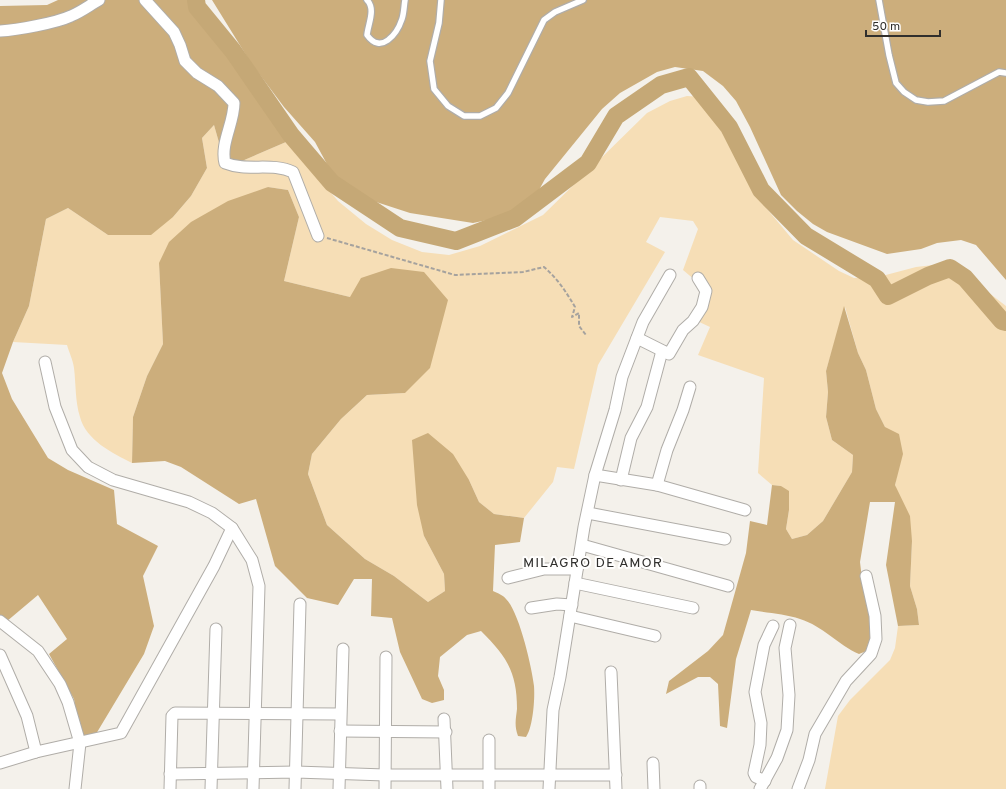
<svg xmlns="http://www.w3.org/2000/svg" width="1006" height="789" font-family="Overpass,sans-serif">
	<rect width="100%" height="100%" fill="#f4f1eb"/>
	<path fill="#f6deb6" d="M 687,96 L 703,97 L 746,165 L 767,209 L 793,240 L 839,271 L 854,278 L 882,276 L 916,267 L 942,264 L 975,282 L 1006,306 L 1006,789 L 825,789 L 838,716 L 850,700 L 890,660 L 895,648 L 898,626 L 919,625 L 917,609 L 910,586 L 912,541 L 895,485 L 898,470 L 885,427 L 876,409 L 866,370 L 858,353 L 845,307 L 826,371 L 828,392 L 826,417 L 832,440 L 853,455 L 852,472 L 823,521 L 807,535 L 792,539 L 786,529 L 789,510 L 781,486 L 772,485 L 758,473 L 764,378 L 698,355 L 710,327 L 695,320 L 708,291 L 683,270 L 698,229 L 693,221 L 660,217 L 646,242 L 665,252 L 598,365 L 574,469 L 557,467 L 553,482 L 524,518 L 494,514 L 479,502 L 469,480 L 424,536 L 444,574 L 445,591 L 428,602 L 394,576 L 365,559 L 327,525 L 308,474 L 312,454 L 341,419 L 367,395 L 405,393 L 350,297 L 284,281 L 299,217 L 288,190 L 268,187 L 159,263 L 163,344 L 147,376 L 133,417 L 132,463 C 112,453 86,440 80,417 C 75,401 76,384 74,368 C 73,360 69,352 67,345 L 13,342 L 29,306 L 46,219 L 68,208 L 108,235 L 173,217 L 191,196 L 207,168 L 202,138 L 214,125 L 224,160 L 242,161 L 293,139 L 321,181 L 338,201 L 366,224 L 392,240 L 422,252 L 449,255 L 480,246 L 543,215 L 647,113 L 670,101 Z"/>
	<g fill="#ccae7c">
		<polygon points="58,0 196,0 249,84 293,139 242,161 224,160 214,125 202,138 207,168 191,196 173,217 151,235 108,235 68,208 46,219 29,306 13,342 2,373 12,399 48,458 68,470 114,490 117,524 158,546 143,576 154,626 144,654 93,739 80,739 74,699 49,654 67,639 38,595 0,627 0,6 47,5"/>
		<polygon points="212,0 1006,0 1006,280 976,245 961,240 937,243 921,249 887,254 827,232 813,224 797,211 781,195 750,127 736,101 723,86 703,71 675,67 657,72 620,93 602,109 545,179 534,199 521,213 473,223 410,213 367,199 349,190 328,166 315,142 284,107 251,63"/>
		<path d="M 268,187 L 288,190 L 299,217 L 284,281 L 350,297 L 361,278 L 391,268 L 424,272 L 448,300 L 430,368 L 405,393 L 367,395 L 341,419 L 312,454 L 308,474 L 327,525 L 365,559 L 394,576 L 428,602 L 445,591 L 444,574 L 424,536 L 417,505 L 412,440 L 428,433 L 453,454 L 469,480 L 479,502 L 494,514 L 524,518 L 520,542 L 495,545 L 493,591 C 497,593 503,595 506,599 C 519,611 532,668 534,686 C 535,699 533,727 526,737 L 518,736 C 514,726 516,718 517,709 C 517,671 506,656 481,631 L 467,635 L 440,657 L 438,676 L 444,690 L 444,700 L 432,703 L 422,699 L 400,652 L 392,618 L 371,616 L 372,579 L 354,579 L 338,605 L 307,598 L 275,566 L 256,499 L 239,504 L 181,467 L 165,461 L 132,463 L 133,417 L 147,376 L 163,344 L 159,263 L 169,242 L 191,222 L 228,201 Z"/>
		<path d="M 844,306 L 858,353 L 866,370 L 876,409 L 885,427 L 899,434 L 903,454 L 895,485 L 910,516 L 912,541 L 910,586 L 917,609 L 919,625 L 898,626 L 886,565 L 895,502 L 870,502 L 860,562 L 862,579 L 870,605 L 872,636 L 869,650 L 859,654 C 838,645 823,626 800,619 C 785,614 767,613 751,610 L 736,659 L 727,728 L 720,726 L 718,684 L 710,677 L 698,677 L 666,694 L 669,681 L 708,651 L 723,635 L 746,553 L 750,521 L 767,525 L 772,485 L 781,486 L 789,491 L 789,510 L 786,529 L 792,539 L 807,535 L 823,521 L 852,472 L 853,455 L 832,440 L 826,417 L 828,392 L 826,371 Z"/>
	</g>
	<g fill="none" stroke-linecap="round" stroke-linejoin="round">
		<polyline stroke="#c5a876" stroke-width="18" points="196,0 197,7 233,51 291,135 332,183 400,228 456,241 515,218 588,163 616,116 661,85 689,77 729,127 761,190 806,236 877,279 888,296 928,276 950,268 965,278 1002,321 1006,322"/>
		<defs>
			<g id="service">
				<path d="M 367,0 C 376,9 368,24 367,35 C 381,55 397,34 402,19 C 404,13 404,6 405,0"/>
				<polyline points="441,0 439,23 430,61 434,89 448,106 464,116 480,116 496,108 508,93 544,20 555,12 583,0"/>
				<polyline points="879,0 889,55 896,83 904,92 916,100 928,102 944,101 999,72 1006,73"/>
			</g>
			<g id="minor">
				<path d="M 145,0 L 174,32 L 180,45 L 185,61 L 197,73 L 218,86 L 234,103 C 234,123 220,144 225,163 C 247,172 272,162 293,172 L 318,236"/>
				<path d="M 0,31 C 17,30 56,23 71,16 C 81,12 90,5 99,0"/>
				<polyline points="637,338 669,354 683,330 693,321 702,307 706,291 698,278"/>
				<polyline points="45,362 55,407 72,450 88,467 113,480 189,502 212,513 232,528 252,560 259,586 253,789"/>
				<polyline points="595,475 657,485 745,510"/>
				<polyline points="621,480 631,438 647,407 662,351"/>
				<polyline points="657,485 667,450 683,410 690,387"/>
				<polyline points="588,513 725,539"/>
				<polyline points="582,545 728,586"/>
				<polyline points="508,578 544,569 577,569"/>
				<polyline points="575,583 693,608"/>
				<polyline points="531,608 557,604 572,605"/>
				<polyline points="570,616 655,636"/>
				<polyline points="0,621 38,651 60,684 68,702 80,743 75,789"/>
				<polyline points="0,655 27,716 36,752"/>
				<polyline points="611,672 616,789"/>
				<polyline points="444,719 447,789"/>
				<polyline points="340,731 446,732"/>
				<polyline points="489,740 489,789"/>
				<polyline points="0,763 36,752 121,733 214,566 232,528"/>
				<polyline points="653,763 654,789"/>
				<polyline points="170,774 296,772 385,775 616,775"/>
				<polyline points="765,781 756,777 754,773 760,745 761,723 755,692 764,645 773,626"/>
				<polyline points="170,789 172,716 175,713 340,714"/>
				<polyline points="211,789 216,629"/>
				<polyline points="295,789 300,604"/>
				<polyline points="339,789 343,649"/>
				<polyline points="385,789 386,657"/>
				<polyline points="549,789 553,710 560,677 584,527 595,475 615,410 622,377 643,322 670,275"/>
				<polyline points="700,789 700,786"/>
				<polyline points="760,789 777,758 787,730 789,695 785,648 790,625"/>
				<polyline points="798,789 809,760 815,734 846,681 871,654 876,639 875,616 866,576"/>
			</g>
		</defs>
		<use href="#service" stroke="#b0ada8" stroke-width="8"/>
		<use href="#minor" stroke="#b0ada8" stroke-width="13"/>
		<path stroke="#a5a29e" stroke-width="2" stroke-dasharray="4 2" stroke-linecap="butt" d="M 327,238 L 455,275 L 523,272 L 544,267 C 557,278 567,293 575,307 L 572,317 L 579,313 L 579,326 L 586,335"/>
		<use href="#service" stroke="#fff" stroke-width="5.5"/>
		<use href="#minor" stroke="#fff" stroke-width="11"/>
	</g>
	<g text-anchor="middle" dominant-baseline="central" stroke-width="4" stroke-linejoin="round" paint-order="stroke">
		<g font-size="14" letter-spacing="1" fill="#302f2d" stroke="#fffefd">
			<text x="593" y="563">MILAGRO DE AMOR</text>
		</g>
	</g>
	<path d="M866 30v6h74v-6" fill="none" stroke="#302f2d" stroke-width="2"/>
	<text x="872" y="30" font-size="12" fill="#302f2d" stroke="#fffefd" stroke-width="3" paint-order="stroke">50 m</text>
</svg>
